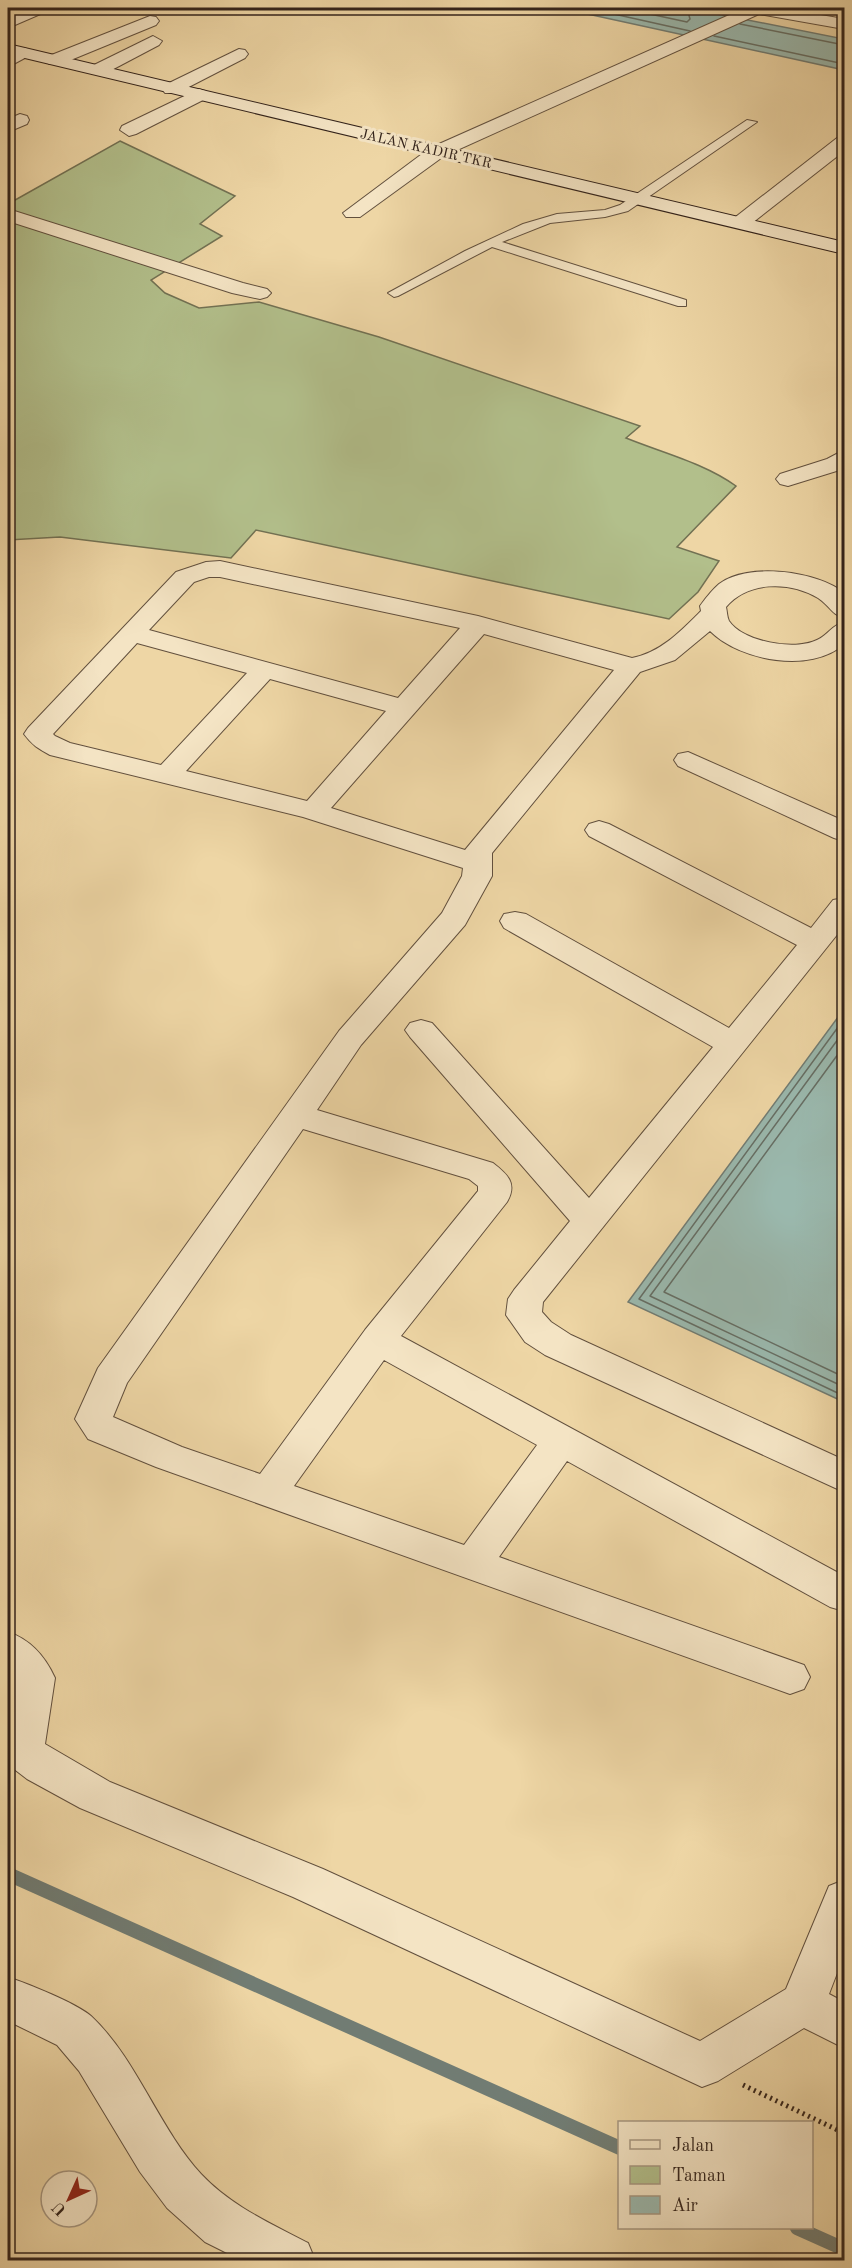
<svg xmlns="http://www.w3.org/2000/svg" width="852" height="2268" font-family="'Old Standard TT',serif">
	<rect width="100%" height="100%" fill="#eed6a5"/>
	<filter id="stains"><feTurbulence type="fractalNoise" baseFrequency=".00333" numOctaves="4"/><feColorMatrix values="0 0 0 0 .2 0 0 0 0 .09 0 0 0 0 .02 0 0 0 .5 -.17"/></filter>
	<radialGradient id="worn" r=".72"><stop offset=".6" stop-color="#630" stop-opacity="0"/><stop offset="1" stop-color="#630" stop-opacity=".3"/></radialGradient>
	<path fill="#b2bf8b" stroke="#727153" stroke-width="1.5" d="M 120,141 L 235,196 L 200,224 L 222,236 L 151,280 L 165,293 L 199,308 L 259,302 L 379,337 L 640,426 L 626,438 C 663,453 704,463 736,486 L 677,547 L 719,561 L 698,592 L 669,619 L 256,530 L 231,558 L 60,537 L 8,540 L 8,204 Z"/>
	<g fill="#9ab8ad" stroke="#717c73" stroke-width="1.5">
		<polygon points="560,8 687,8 844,39 844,70"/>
		<polygon points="844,1009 844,1402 628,1302"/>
	</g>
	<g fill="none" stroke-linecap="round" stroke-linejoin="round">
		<g stroke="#666e64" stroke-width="1.5">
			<polyline points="587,8 690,31"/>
			<polyline points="622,8 687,22 690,19 687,8"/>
			<polyline points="740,24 844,45"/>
			<polyline points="714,36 844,64"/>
			<polyline points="844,1019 639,1299 844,1396"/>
			<polyline points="844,1031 650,1296 844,1387"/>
			<polyline points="844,1046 664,1292 844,1377"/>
		</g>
		<g stroke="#717c73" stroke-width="14">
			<polyline points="8,1874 620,2148"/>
			<polyline points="797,2228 844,2249"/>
		</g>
		<defs>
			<polygon id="lane" points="747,120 757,122 628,211 605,217 550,223 502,242 686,300 686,306 678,306 492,247 398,296 394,297 388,293 465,251 523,224 557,214 605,210 620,205"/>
			<g id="street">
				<polygon points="26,8 48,8 45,12 8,28 8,17"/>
				<polygon points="745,8 780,8 844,19 844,29 759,14 444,156 360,217 346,217 343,213 430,148"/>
				<polygon points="150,16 156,17 159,21 156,25 61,64 49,64 46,60 49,56"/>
				<polygon points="153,36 162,41 159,45 104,74 92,74 89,70 92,66"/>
				<polygon points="25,48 34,53 8,67 8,55"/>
				<polygon points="239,49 245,50 248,54 245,58 177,93 165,93 162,89 165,85"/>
				<polygon points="199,89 205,91 208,95 205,99 136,134 129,136 120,130 122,126"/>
				<polygon points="20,114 27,116 29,120 27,124 8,132 8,119"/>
				<polygon points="844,136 844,151 747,227 733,227 730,223 733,219 837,138"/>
				<polygon points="8,209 243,283 267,289 271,293 267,297 260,299 232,293 8,221"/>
				<polygon points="844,450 843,469 788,486 780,484 776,479 780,474 827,459"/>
				<path d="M 220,561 L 478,616 L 632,658 C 660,653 681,631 701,611 L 700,606 C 705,599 712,590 719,584 C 747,562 818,571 844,593 L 844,618 C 832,615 829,605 818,598 C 790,581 748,581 726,607 C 727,611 727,617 729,621 C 743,642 795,651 817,640 C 828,635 832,625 844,622 L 844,644 C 811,674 740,661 710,631 L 675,660 L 640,672 L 492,853 L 492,876 L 465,925 L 361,1045 L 317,1110 L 493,1163 C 507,1174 518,1183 507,1202 L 401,1336 L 844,1576 L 844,1611 L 830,1607 L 567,1461 L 499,1557 L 804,1665 L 810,1677 L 804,1689 L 790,1694 L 156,1467 L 88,1439 L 75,1419 L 98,1368 L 339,1031 L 442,913 L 462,876 L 463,868 L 303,817 L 50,755 C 39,749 32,745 24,734 L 28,728 L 176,572 L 206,562 ZM 209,577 L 220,577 L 460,628 L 398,698 L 149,630 L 194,582 ZM 484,634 L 614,670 L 465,850 L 331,808 ZM 137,643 L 247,673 L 161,765 L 70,743 L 55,736 L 53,734 ZM 270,679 L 386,711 L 307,801 L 186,771 ZM 303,1129 L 469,1179 L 478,1186 L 478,1191 L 365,1330 L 260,1474 L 182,1447 L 113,1417 L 127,1383 ZM 384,1360 L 537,1445 L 464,1545 L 294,1486 Z"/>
				<polygon points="688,752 844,821 844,841 834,838 678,766 674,760 678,754"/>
				<polygon points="599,821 609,824 811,928 833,900 844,898 844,926 543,1302 542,1312 551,1322 571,1335 844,1460 844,1492 545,1355 525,1342 506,1315 508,1299 514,1290 570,1221 410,1037 405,1030 410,1023 421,1020 432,1023 589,1198 713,1047 504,928 500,921 504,914 515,912 526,914 729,1028 797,945 589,836 585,830 589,824"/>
				<path d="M 8,1632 C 31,1640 45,1656 55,1678 L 45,1744 L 110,1782 L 323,1869 L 700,2041 L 786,1989 L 829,1886 L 844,1880 L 844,1955 L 829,1994 L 844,2002 L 844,2048 L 804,2028 L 718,2081 L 702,2087 L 293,1897 L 80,1808 L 27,1779 L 14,1769 L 8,1755 L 8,1720 L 14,1682 L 8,1673 Z"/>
				<path d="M 8,1977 C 28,1984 76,2003 91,2016 C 137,2059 158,2127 201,2174 C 231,2206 270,2223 308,2243 L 315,2260 L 241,2260 L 205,2242 L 167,2208 L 140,2172 L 79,2071 L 57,2045 L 8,2021 Z"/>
			</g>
			<polygon id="secondary" points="8,44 844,242 844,254 8,54"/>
		</defs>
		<use href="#lane" stroke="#62503e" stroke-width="2"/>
		<use href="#street" stroke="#62503e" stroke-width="2"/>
		<use href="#secondary" stroke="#33231b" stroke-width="2"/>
		<polyline stroke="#33231b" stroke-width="5" stroke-dasharray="2 4" stroke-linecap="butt" points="743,2085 844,2133"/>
		<use href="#lane" fill="#f4e4c4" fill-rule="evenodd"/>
		<use href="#street" fill="#f4e4c4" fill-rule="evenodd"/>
		<use href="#secondary" fill="#f4e4c4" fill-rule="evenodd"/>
	</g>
	<g text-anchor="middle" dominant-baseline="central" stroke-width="6" stroke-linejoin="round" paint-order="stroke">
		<g font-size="14" fill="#33231b" stroke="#f4e4c4">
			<text transform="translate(426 149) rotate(13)">JALAN KADIR TKR</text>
		</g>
	</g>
	<rect width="852" height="2268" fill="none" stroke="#eed6a5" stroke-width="30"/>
	<rect x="9" y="9" width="834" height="2250" fill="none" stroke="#33231b" stroke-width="3"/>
	<rect x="15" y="15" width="822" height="2238" fill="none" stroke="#33231b" stroke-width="1.5"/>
	<rect x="618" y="2121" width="195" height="108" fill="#f4e4c4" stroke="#a79780" stroke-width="1.5"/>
	<rect x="630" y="2140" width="30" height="9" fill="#f4e4c4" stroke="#a79780" stroke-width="1.5"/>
	<text x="672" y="2151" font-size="18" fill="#33231b">Jalan</text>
	<rect x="630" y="2166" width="30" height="18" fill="#b2bf8b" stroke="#a79780" stroke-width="1.5"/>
	<text x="672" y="2181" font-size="18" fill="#33231b">Taman</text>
	<rect x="630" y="2196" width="30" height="18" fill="#9ab8ad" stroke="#a79780" stroke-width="1.5"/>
	<text x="672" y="2211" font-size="18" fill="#33231b">Air</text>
	<g transform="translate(69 2199) rotate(225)"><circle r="28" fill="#f4e4c4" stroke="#a79780" stroke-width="1.5"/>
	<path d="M0-4.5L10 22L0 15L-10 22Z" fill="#8f2418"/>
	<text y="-9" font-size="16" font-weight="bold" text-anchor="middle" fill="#33231b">U</text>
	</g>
	<rect width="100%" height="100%" filter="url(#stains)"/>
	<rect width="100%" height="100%" fill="url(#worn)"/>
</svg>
